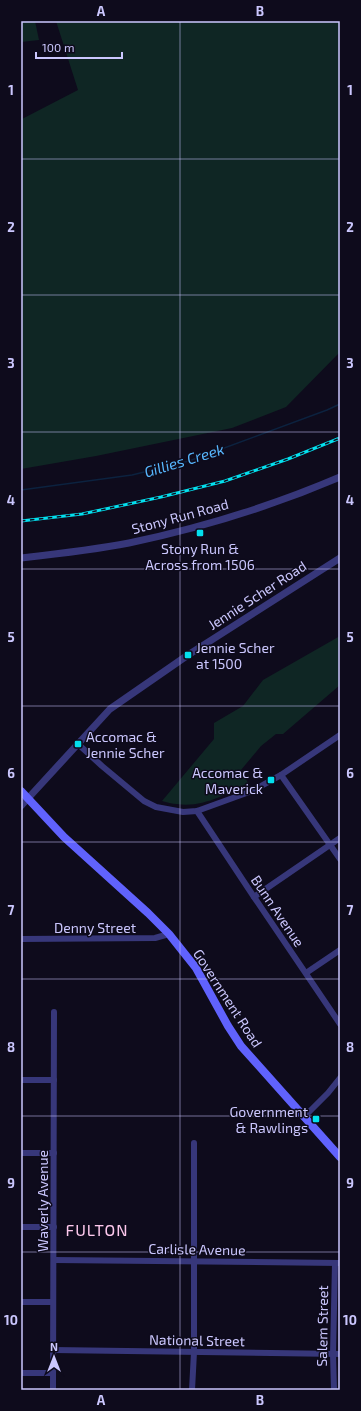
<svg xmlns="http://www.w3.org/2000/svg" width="361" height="1411" font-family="'Exo 2',sans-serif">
	<rect width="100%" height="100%" fill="#0e0b1c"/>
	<g fill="#0f2624">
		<polygon points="21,21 35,21 39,40 21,42"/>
		<polygon points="56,21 340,21 340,352 286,407 232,428 96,456 21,469 21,117 22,119 78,90"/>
		<path d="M 340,636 L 340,685 L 283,734 L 276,734 L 261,746 L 241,770 L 248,783 C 227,794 202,808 177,804 C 172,804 167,802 162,801 L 214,739 L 214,723 L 243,706 L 263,680 Z"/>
	</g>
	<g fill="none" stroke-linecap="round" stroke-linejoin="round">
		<polyline stroke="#0c223f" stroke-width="1.5" points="21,490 132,475 189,461 327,410 340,404"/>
		<g stroke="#37377a" stroke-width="6">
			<polyline points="78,744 102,766 144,801 156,807 183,812 197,811 252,791 281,775 340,735"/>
			<polyline points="281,775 340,859"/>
			<polyline points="197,811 254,897 340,1024"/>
			<polyline points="254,897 340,838"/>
			<polyline points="21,939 155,938 169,934"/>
			<polyline points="306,973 340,950"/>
			<polyline points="21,1080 54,1080"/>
			<polyline points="304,1117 328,1093 340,1078"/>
			<polyline points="21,1153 54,1153"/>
			<polyline points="21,1227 54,1227"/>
			<polyline points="54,1260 340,1263"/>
			<polyline points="21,1302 53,1302"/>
			<polyline points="53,1350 340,1354"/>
			<polyline points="21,1373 53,1373"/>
			<polyline points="53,1390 54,1012"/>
			<polyline points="192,1390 194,1352 194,1143"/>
			<polyline points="334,1390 333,1354 335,1263"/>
		</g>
		<g stroke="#37377a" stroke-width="7">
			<path d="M 21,558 C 57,554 93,550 129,543 C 201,528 272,506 340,477"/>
			<polyline points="21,806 110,709 188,655 340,558"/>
		</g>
		<polyline stroke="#6062fd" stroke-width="8" points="21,791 64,837 148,913 169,934 196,968 228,1026 241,1046 340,1157"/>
		<defs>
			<polyline id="rail" points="21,521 82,514 161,497 225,481 288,459 340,438"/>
		</defs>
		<use href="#rail" stroke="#03e0ee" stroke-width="3"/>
		<use href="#rail" stroke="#0e0b1c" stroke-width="1.5" stroke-dasharray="4.5" stroke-linecap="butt"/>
	</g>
	<path fill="none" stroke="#cbc7fe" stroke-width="1" stroke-opacity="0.55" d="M 180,21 L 180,1390M 21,159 L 340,159M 21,295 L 340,295M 21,432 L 340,432M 21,569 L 340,569M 21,706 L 340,706M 21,842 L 340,842M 21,979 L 340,979M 21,1116 L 340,1116M 21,1252 L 340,1252"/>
	<g fill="#03e0ee" stroke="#0e0b1c" stroke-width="1.5">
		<rect x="196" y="529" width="8" height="8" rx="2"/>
		<rect x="184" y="651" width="8" height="8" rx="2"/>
		<rect x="74" y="740" width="8" height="8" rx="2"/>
		<rect x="267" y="776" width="8" height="8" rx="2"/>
		<rect x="312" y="1115" width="8" height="8" rx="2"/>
	</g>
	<g text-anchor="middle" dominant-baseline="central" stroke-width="3" stroke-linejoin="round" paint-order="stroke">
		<g font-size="14" fill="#cbc7fe" stroke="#0e0b1c">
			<text transform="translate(180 516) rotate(-15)">Stony Run Road</text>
			<text transform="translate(257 595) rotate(-33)">Jennie Scher Road</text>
			<text transform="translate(278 911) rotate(56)">Bunn Avenue</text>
			<text x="95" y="927">Denny Street</text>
			<text transform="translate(228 998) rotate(57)">Government Road</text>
			<text transform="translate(42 1201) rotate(-90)">Waverly Avenue</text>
			<text transform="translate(197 1249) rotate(1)">Carlisle Avenue</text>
			<text transform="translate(322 1326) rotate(-89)">Salem Street</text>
			<text transform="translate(197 1340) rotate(1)">National Street</text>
		</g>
		<g font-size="14" fill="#cbc7fe" stroke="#0e0b1c" text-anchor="start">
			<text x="200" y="548" text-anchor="middle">Stony Run &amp;<tspan x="200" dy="16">Across from 1506</tspan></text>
			<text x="196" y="647">Jennie Scher<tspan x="196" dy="16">at 1500</tspan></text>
			<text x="86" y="736">Accomac &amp;<tspan x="86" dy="16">Jennie Scher</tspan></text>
			<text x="263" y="772" text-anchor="end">Accomac &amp;<tspan x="263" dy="16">Maverick</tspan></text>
			<text x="308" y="1111" text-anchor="end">Government<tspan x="308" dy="16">&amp; Rawlings</tspan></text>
		</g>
		<g font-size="15" font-style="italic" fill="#57b6fd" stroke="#0e0b1c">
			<text transform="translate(184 460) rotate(-17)">Gillies Creek</text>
		</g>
		<g font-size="16" letter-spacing="1" fill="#fec9ed" stroke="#0e0b1c">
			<text x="97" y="1229">FULTON</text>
		</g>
	</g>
	<rect width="361" height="1411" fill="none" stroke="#0e0b1c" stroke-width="44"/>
	<g transform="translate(54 1357)" stroke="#0e0b1c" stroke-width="3" paint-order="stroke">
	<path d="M0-3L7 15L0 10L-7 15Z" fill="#cbc7fe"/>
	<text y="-6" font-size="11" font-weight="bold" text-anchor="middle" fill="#cbc7fe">N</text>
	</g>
	<path d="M36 52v6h86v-6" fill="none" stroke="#cbc7fe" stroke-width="2"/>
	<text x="42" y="52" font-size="12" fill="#cbc7fe" stroke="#0e0b1c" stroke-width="3" paint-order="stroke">100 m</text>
	<rect x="22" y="22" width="317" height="1367" fill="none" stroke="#cbc7fe" stroke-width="1.5"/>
	<g font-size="13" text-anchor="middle" font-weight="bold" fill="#cbc7fe">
		<text x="101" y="16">A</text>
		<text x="260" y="16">B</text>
		<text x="11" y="95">1</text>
		<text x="350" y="95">1</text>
		<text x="11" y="232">2</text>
		<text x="350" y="232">2</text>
		<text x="11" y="368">3</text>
		<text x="350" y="368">3</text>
		<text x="11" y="505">4</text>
		<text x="350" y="505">4</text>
		<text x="11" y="642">5</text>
		<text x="350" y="642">5</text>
		<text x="11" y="778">6</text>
		<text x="350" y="778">6</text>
		<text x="11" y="915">7</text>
		<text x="350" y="915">7</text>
		<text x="11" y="1052">8</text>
		<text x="350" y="1052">8</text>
		<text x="11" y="1188">9</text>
		<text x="350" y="1188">9</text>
		<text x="11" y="1325">10</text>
		<text x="350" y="1325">10</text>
		<text x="101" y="1405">A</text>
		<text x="260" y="1405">B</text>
	</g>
</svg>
